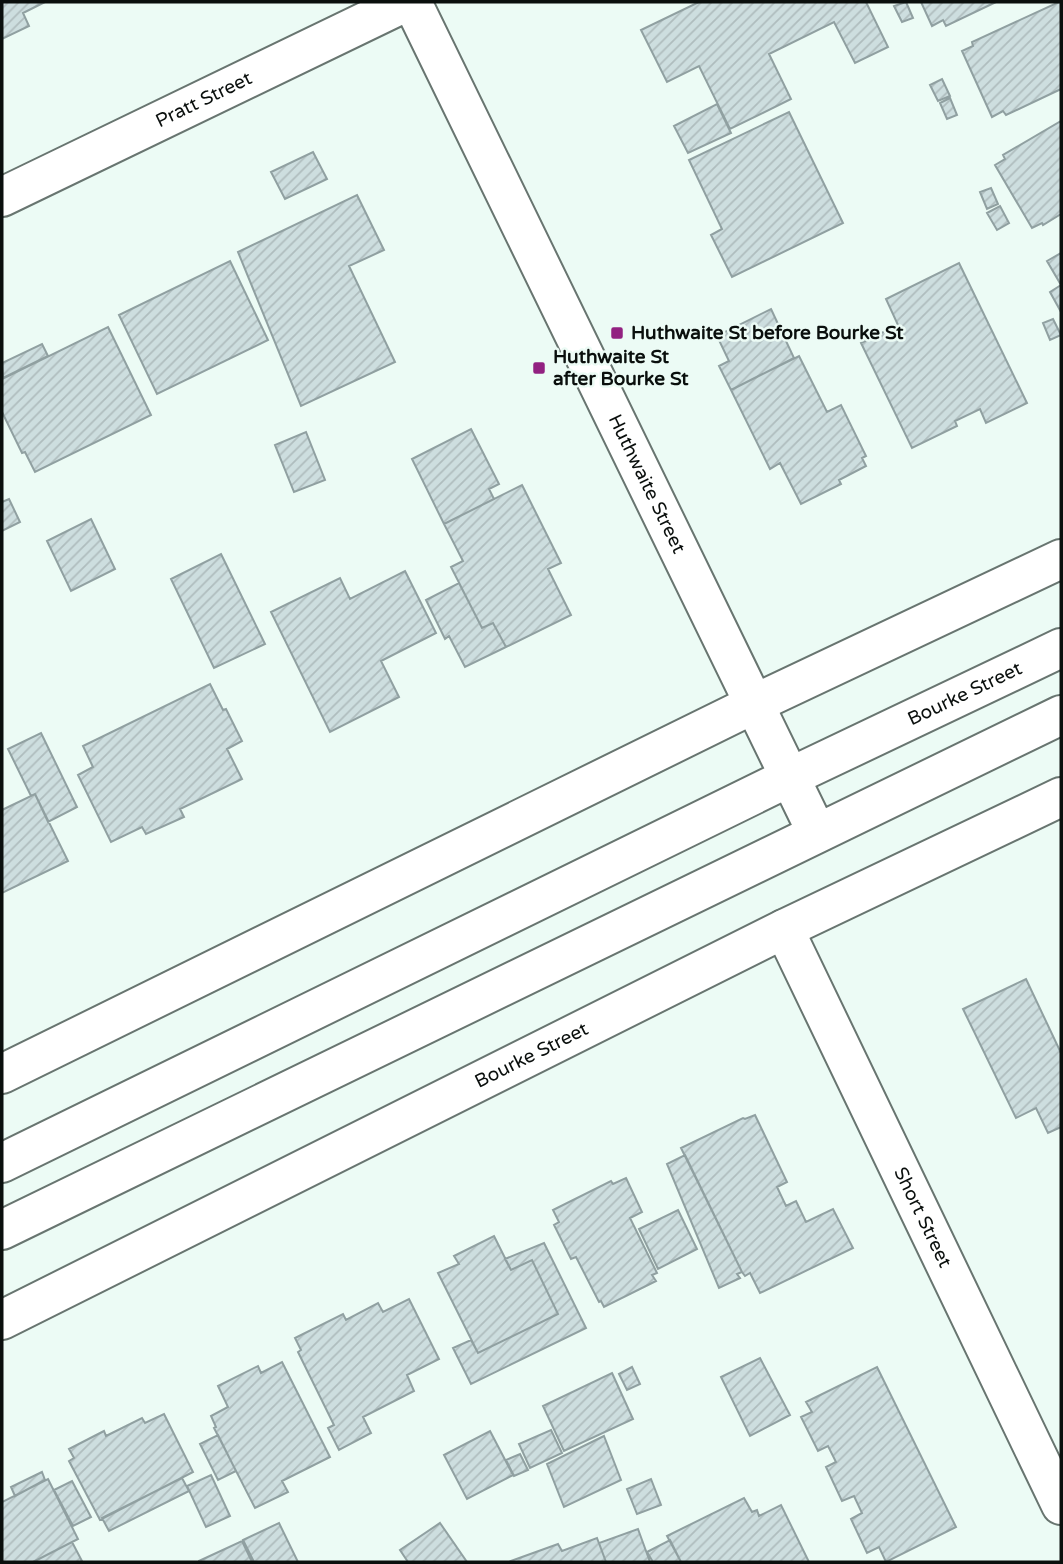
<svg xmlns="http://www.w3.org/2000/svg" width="1063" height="1564" font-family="'Varela Round',sans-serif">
	<defs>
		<pattern id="building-hatch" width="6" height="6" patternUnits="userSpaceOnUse" patternTransform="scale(1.75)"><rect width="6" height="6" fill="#cddedf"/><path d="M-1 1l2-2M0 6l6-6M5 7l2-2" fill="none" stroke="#afbdbe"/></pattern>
	</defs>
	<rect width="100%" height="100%" fill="#ecfbf5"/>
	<!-- building -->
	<path fill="url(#building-hatch)" stroke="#90a0a1" stroke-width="2" d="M2 2H45L23 13 29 26 2 39Z
		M699 2H866L888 47 855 63 834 22 769 54 791 99 730 129 699 66 667 82 641 30Z
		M906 2 913 18 902 22 894 6Z
		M921 2H996L946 26 943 20 932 26Z
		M1059 2H1061V89L1006 115 1003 111 992 117 962 51 973 46 972 42Z
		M942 79 950 96 938 101 930 85Z
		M950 98 957 115 947 119 940 103Z
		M717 104 731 133 688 153 674 126Z
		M789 112 843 223 732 277 711 235 722 229 689 160Z
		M1061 121V214L1043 225 1042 223 1032 228 995 165 1005 159 1003 155Z
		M313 152 327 179 285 199 271 172Z
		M991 188 998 204 987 209 980 192Z
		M357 195 384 250 349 266 395 362 301 406 238 252Z
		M1000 206 1009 223 997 230 987 213Z
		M1061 253V312L1050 292 1061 285 1047 261Z
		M230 261 268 340 157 394 119 315Z
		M959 263 1027 403 986 423 980 409 955 421 957 426 912 448 861 343 898 325 886 299Z
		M771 309 794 358 731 390 719 366 729 361 717 336Z
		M1053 319 1061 335 1050 340 1043 323Z
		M108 327 151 415 35 472 25 452 22 453 2 412V379Z
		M42 344 48 356 3 378 2 363Z
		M799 356 827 412 841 405 866 456 862 458 866 466 839 480 841 484 801 504 780 463 770 469 731 390Z
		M471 429 499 484 489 489 494 499 444 524 412 459Z
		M306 432 325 480 294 492 275 445Z
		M522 485 561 563 548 569 571 615 506 647 493 623 482 628 451 567 463 561 444 524Z
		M9 499 20 522 2 531V502Z
		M91 519 115 569 71 591 47 541Z
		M221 554 265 644 214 668 171 579Z
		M405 571 436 633 381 661 399 697 330 732 271 612 340 578 350 599Z
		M459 583 482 628 493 623 506 647 465 667 449 636 445 639 426 600Z
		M210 684 223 710 226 709 242 741 227 749 242 779 180 809 184 817 146 834 142 827 111 842 78 775 93 767 83 746Z
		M41 733 77 807 48 822 35 794 31 796 8 749Z
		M35 794 68 861 2 893V810Z
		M1026 979 1061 1053V1127L1048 1133 1036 1108 1016 1118 963 1009Z
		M755 1115 787 1182 777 1187 786 1206 796 1201 806 1222 833 1209 853 1248 760 1293 750 1273 745 1276 742 1272 681 1148 743 1118 745 1119Z
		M685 1155 742 1272 737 1274 740 1278 719 1288 667 1164Z
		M626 1178 642 1212 630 1218 657 1273 652 1275 656 1281 604 1307 601 1301 599 1302 576 1257 571 1259 554 1225 559 1222 553 1210 611 1181 613 1184Z
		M678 1210 697 1249 658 1269 639 1229Z
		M494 1236 511 1270 532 1260 558 1314 478 1353 438 1273 459 1264 454 1256Z
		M544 1243 586 1328 471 1384 453 1348 471 1340 478 1353 558 1314 532 1260 511 1270 505 1259Z
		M409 1299 439 1359 407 1375 414 1391 363 1417 371 1433 339 1450 328 1428 334 1425 298 1352 301 1350 295 1338 343 1314 346 1320 378 1303 383 1312Z
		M760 1358 790 1415 750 1436 721 1377Z
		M282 1362 330 1457 282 1481 288 1492 255 1508 214 1428 216 1427 211 1416 228 1407 218 1386 258 1366 261 1373Z
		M632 1367 640 1384 627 1390 619 1374Z
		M877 1367 956 1527 886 1562 879 1547 867 1553 851 1519 862 1513 854 1496 842 1501 826 1467 836 1462 828 1446 818 1451 801 1417 812 1412 806 1402Z
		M612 1373 633 1419 564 1451 543 1406Z
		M164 1414 193 1472 100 1520 69 1461 74 1458 69 1449 104 1431 106 1436 142 1418 145 1423Z
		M551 1430 562 1453 530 1468 519 1444Z
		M490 1431 513 1475 467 1499 444 1455Z
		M218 1435 236 1471 218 1480 200 1444Z
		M604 1436 621 1480 564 1507 547 1464Z
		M520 1454 528 1470 514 1476 506 1460Z
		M42 1472 45 1480 15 1496 11 1487Z
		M211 1475 230 1516 206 1527 187 1486Z
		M182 1478 189 1491 109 1531 102 1518Z
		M48 1479 78 1539 33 1562H2V1502Z
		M651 1479 661 1505 637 1514 627 1489Z
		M72 1481 91 1517 73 1526 54 1490Z
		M744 1498 752 1512 757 1510 759 1516 781 1505 809 1562H681L667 1536Z
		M279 1523 298 1562H254L243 1540Z
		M440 1523 467 1562H408L400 1550Z
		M638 1529 650 1562H606L599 1543Z
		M597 1538 606 1562H512L511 1561 558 1544 562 1551Z
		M670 1540 681 1562H653L647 1552Z
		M242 1541 252 1562H199V1561Z
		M72 1542 82 1561 80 1562H33Z"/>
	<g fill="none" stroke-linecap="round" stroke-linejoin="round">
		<!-- minor casing -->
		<g stroke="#687570" stroke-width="42">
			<g id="minor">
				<path id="s1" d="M2 197 406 2"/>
				<path id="s2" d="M784 929 1061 1505"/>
				<path d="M2 1074 754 704 1061 559"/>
				<path id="s3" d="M2 1320 784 929 1061 797"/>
			</g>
		</g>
		<!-- tertiary casing -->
		<g stroke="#687570" stroke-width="42">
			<g id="tertiary">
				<path id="s4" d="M412 2 817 833"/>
			</g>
		</g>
		<!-- secondary casing -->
		<g stroke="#687570" stroke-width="42">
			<g id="secondary">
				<path id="s5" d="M2 1163 790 777 1061 648"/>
				<path d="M2 1230 1061 715"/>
			</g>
		</g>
		<!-- minor -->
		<use href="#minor" stroke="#fff" stroke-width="38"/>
		<!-- tertiary -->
		<use href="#tertiary" stroke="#fff" stroke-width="38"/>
		<!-- secondary -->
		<use href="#secondary" stroke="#fff" stroke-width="38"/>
	</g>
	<!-- markers -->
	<g fill="#922181" stroke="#ecfbf5" stroke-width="2.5">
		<rect x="610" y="326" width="14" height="14" rx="3.5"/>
		<rect x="532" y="361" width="14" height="14" rx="3.5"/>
	</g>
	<g text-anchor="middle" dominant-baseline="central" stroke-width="5" stroke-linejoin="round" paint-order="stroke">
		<!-- street labels -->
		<g font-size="19" fill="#0a0f0d" stroke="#ecfbf5">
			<text stroke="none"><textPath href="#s1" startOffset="224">Pratt Street</textPath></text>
			<text stroke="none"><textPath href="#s4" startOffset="536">Huthwaite Street</textPath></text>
			<text stroke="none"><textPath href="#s5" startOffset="1071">Bourke Street</textPath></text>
			<text stroke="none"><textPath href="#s3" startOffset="592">Bourke Street</textPath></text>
			<text stroke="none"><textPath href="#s2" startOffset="320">Short Street</textPath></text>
		</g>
		<!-- poi labels -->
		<g font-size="19" font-weight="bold" fill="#0a0f0d" stroke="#ecfbf5" text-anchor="start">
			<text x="631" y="333">Huthwaite St before Bourke St</text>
			<text x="553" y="357">Huthwaite St<tspan x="553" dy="22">after Bourke St</tspan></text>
		</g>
	</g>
	<!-- border -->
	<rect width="1063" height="1564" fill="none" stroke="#0a0f0d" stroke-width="7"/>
</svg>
